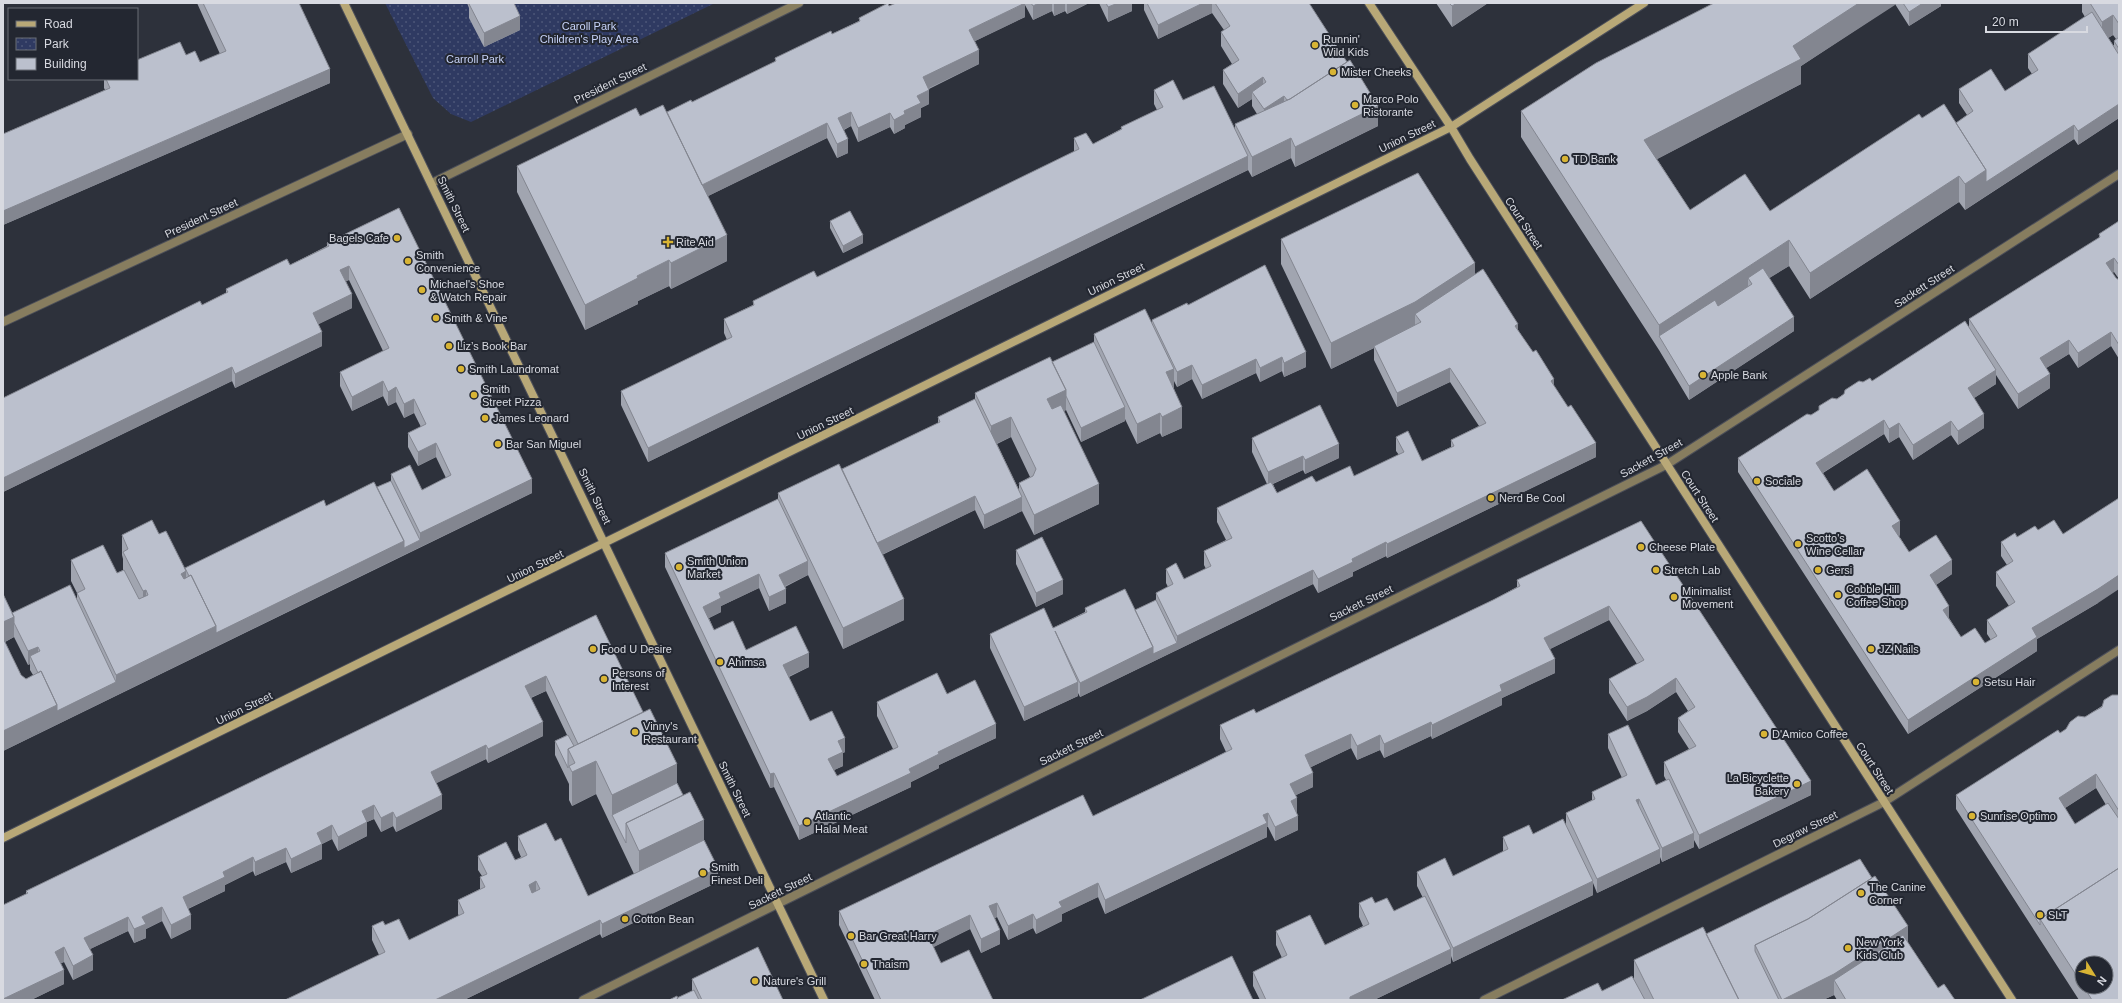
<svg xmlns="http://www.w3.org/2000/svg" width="2122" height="1003" font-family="Helvetica,sans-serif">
	<defs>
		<pattern id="park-dots" width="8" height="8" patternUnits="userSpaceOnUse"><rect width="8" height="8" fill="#2f3a62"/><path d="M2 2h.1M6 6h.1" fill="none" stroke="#4c5678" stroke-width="1.8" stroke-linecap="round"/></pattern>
	</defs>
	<rect width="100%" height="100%" fill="#2d313b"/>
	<!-- park -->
	<path fill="url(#park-dots)" d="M385 3H715L471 122 451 114 433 98Z"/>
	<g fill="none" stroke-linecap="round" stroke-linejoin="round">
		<!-- street casing -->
		<g stroke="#4c4f59" stroke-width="10">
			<path id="street" d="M432 183 799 3
				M3 322 408 134
				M583 1000 1666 465 2119 174
				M1484 1000 1884 802 2119 650"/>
		</g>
		<!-- secondary casing -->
		<g stroke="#4c4f59" stroke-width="10">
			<path id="secondary" d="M344 3 824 1000
				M1369 3 1451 127 1470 159 2012 1000
				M3 838 1451 127 1644 3"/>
		</g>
		<!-- street -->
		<use href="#street" stroke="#877d5f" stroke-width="8"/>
		<!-- secondary -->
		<use href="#secondary" stroke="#b8a877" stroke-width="8"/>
	</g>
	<!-- wall -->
	<path fill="#a1a5b0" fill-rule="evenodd" d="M197 3H299L330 83 3 225V134L105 90 104 88V79H137L186 55 200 62 220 54Z
		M467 3H514L520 30 484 47 469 18V8Z
		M896 3H1089L1067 14 1065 11 1054 16 1052 11 1033 20 1025 5V17L975 41 979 64 929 89V104L921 108V117L905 125V128L894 134 890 127 858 142 851 126 844 130 848 153 837 158 827 138 708 196 727 261 671 289 669 286 638 301V304L585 330 517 192V166L640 116 667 112 692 102 775 62V58L832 34 859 21V18L889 6Z
		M1099 3H1132V11L1108 22Z
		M1144 3H1309L1378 126 1295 167 1291 158 1252 177 1248 170 648 462 621 405V391L727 340 724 333V319L753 305V301L817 277 1074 152V138L1093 144 1121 129V127L1157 110 1154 104V90L1183 100 1235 130V124L1257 114 1252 106V99L1238 108 1223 84V70L1232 64 1221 46V32L1224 30 1212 13 1158 39 1144 10Z
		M1436 3H1488L1452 27Z
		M1714 3H1941V6L1909 26 1895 4 1801 66V84L1657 159 1690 210 1770 211 1922 118 1956 123 1967 115 1959 103V89L2005 91 2032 74 2028 68V54L2085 17 2082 12V3H2119V118L2078 145 2074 139 1965 210 1959 202 1810 299 1789 266 1769 278 1794 331 1689 400 1659 350 1521 137V111ZM2113 35 2116 39 2114 41V46L2108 38Z
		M399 208 532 493 3 751V594L12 613 77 600V593L71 581V560L117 573 123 570V559L122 555V535L159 534 185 570 326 506 377 487 391 481V474L422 490 446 478 436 457 418 466 408 447V433L421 427 414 413 404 418 396 402 388 406 383 396 352 411 340 386V372L383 351 349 280 346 281 352 308 318 324 322 346 235 388 232 381 3 492V398L202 305 226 293V289L290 265 327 246V243ZM14 637 28 665 30 664V670L33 675 26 679 21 675 5 642Z
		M830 221 863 243 843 253 830 228Z
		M2119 221V279L2114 272 2112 273 2116 278 2119 280V359L2111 346 2078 368 2069 354 2046 368 2050 388 2018 409 1996 375V384L1974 398 1984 428 1958 445 1951 435 1913 460 1899 437 1889 443 1884 434 1823 473 1834 491 1900 535 1899 536 1909 552 1952 574 1936 585 1949 618 1961 637 1985 643 1991 640 1987 634V620L2009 606 1996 586V572L2007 565 2001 556V542L2038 530 2098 603 2037 639V651L1908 734 1738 472V458L1811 415 1863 382 1872 381 1969 327V319L2099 238V234Z
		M1281 239 1475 275 1518 330 1554 386 1596 457 1387 558 1386 556 1353 572V576L1318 593 1313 584 1080 697 1078 693V696L1024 721 990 648V634L1053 628 1085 612V608L1135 610 1156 600V593L1168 587 1166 583V569L1184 579 1206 569 1204 565V551L1226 540 1217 522V508L1267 484 1252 452V438L1339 458 1305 474 1303 470 1273 484 1277 493 1316 482 1354 476 1399 455 1396 451V437L1422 461 1451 447V440L1479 426 1450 382 1397 407 1374 360V348L1331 369 1281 264Z
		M1188 305 1306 367 1284 377 1282 371 1260 382 1256 373 1202 399 1192 379 1177 387 1174 381V389L1182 428 1162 437 1160 433 1137 444 1125 419V421L1081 442 1066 410 1064 411 1099 504 1034 535 1022 511 984 529 975 510 882 555 904 620 843 649 808 575 785 587 786 603 769 611 759 588 721 606V612L709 618 714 630 746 650 809 667 789 677 810 721 845 752 843 753V766L834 770 837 776 893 749 877 716V702L947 694 996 738 939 765V768L911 782V787L799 840 774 787 770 788 665 567V553L778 499V493L842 469 938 423V417L975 399V393L1052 362 1094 343V334L1152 322V320ZM1011 437 1030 477 1019 483V490L997 444Z
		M1641 521 1811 795 1699 849 1694 840V847L1662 862 1660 857V863L1597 893 1593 883V895L1453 962 1451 956V963L1374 1000H1260L1253 986V972L1282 958 1276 945V931L1325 945 1363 926 1359 917V903H1375L1394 911 1423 898 1417 886V872L1453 876 1503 852V837L1533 834 1566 826V813L1592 800V792L1622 778 1608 748V734L1656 785 1666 780 1664 776V762L1689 749 1678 732V718L1688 711 1676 692 1647 711 1627 721 1609 693V679L1637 664 1609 620 1550 649 1555 673 1502 698V705L1432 739 1431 736 1384 758 1380 750 1357 760 1351 748 1311 767 1313 787 1296 795 1298 830 1275 841 1268 827H1267V837L1105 914 1098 897 1062 914V921L1036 934 1033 928 1008 940 997 917 995 918 1000 944 981 953 970 929 933 947 941 963 993 1000H875L839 925V911L1093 816 1226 752 1220 739V725L1256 713 1493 600 1517 587V580Z
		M1016 550 1063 594 1036 607 1016 564Z
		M596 615 704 840 718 882 602 938 600 934 464 1000H285L379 955 372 940V926L385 925 409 940 459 916 458 914V900L480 889V877L482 876 478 870V856L515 860 521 857 518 850V836L555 841 588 896 634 874 596 794 572 806 569 800V784L555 755V741L567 735 546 691 531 698 543 736 488 763 486 759 436 783 442 809 396 832 393 826 381 832 374 819 367 822V836L338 851 332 839 322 844V859L291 873 286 862 255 876 253 871 225 885V891L188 909 191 929 171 939 162 921 146 929V938L134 943 128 931 90 949 93 970 73 980 64 962 61 963 64 984 31 1000H3L26 894V891Z
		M2119 695V1000H2079L1956 809V795L2060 733ZM2096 788 2106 805 2075 824 2065 808ZM2082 963 2106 987H2082Z
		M1706 934 1908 943 1938 988 1955 1000H1837L1834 995 1823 1000H1562L1602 991 1634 980V960Z
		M692 979 783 1000H669L677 998 692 991Z"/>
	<!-- shaded-wall -->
	<path fill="#838690" d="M1025 3V17L969 44V30Z
		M1039 3H1052V11L1033 20V6Z
		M1054 3H1065V11L1054 16Z
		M1067 3H1089L1067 14Z
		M1118 3H1132V11L1108 22V7Z
		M1203 3H1212V13L1158 39V25Z
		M1457 3H1488L1452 27V6Z
		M1859 3H1895V5L1801 66V84L1644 166V140Z
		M1923 3H1941V6L1909 26V12Z
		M2113 15V35L2102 42V22Z
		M520 16V30L484 47V33Z
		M979 50V64L923 91V77Z
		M330 69V83L3 225V211Z
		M1263 77V91L1252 92V99L1238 108V94Z
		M929 90V104L921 108V117L905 125V128L894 134V120L904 111 917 96Z
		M1284 96V110L1264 124V109Z
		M2119 104V118L2078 145V131Z
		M1378 106V126L1295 167V147Z
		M851 112V126L838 132V118Z
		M890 113V127L858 142V128Z
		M827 123V138L698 201V187Z
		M2074 125V139L1986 196V182Z
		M1291 138V158L1252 177V157Z
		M848 139V153L837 158V144Z
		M1248 156V170L648 462V448Z
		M1986 170V196L1965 210V184Z
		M1959 176V202L1810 299V273Z
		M727 235V261L671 289V263Z
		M863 235V243L843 253V246Z
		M1789 240V266L1752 289V284L1748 278V292L1659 336V325Z
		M2114 258V272L2106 277V263Z
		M669 260V286L638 301V304L585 330V305L637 276Z
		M1475 263V289L1421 322 1415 314V328L1374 346V348L1331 369V343Z
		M349 266V280L340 284V270Z
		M352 294V308L313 327V313Z
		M1794 317V331L1689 400V386Z
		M1518 324V338L1515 326Z
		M322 332V346L235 388V374Z
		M2111 332V346L2078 368V353Z
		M2069 340V354L2040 372V358Z
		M1306 352V367L1284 377V363Z
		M1282 357V371L1260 382V368Z
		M1256 359V373L1202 399V385Z
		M1192 365V379L1177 387V372Z
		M232 367V381L3 492V478Z
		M1450 368V382L1397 407V393Z
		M1174 369V389L1166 372Z
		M1996 370V384L1968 402V388Z
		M2050 374V388L2018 409V394Z
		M1554 379V393L1551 381Z
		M383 381V396L352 411V397Z
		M396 387V402L388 406V392Z
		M1066 390V410L1047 419V399Z
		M414 399V413L404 418V404Z
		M1125 407V421L1081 442V428Z
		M1182 407V428L1162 437V417Z
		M1160 413V433L1137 444V424Z
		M1984 414V428L1958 445V431Z
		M1011 417V437L991 446V426Z
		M1884 420V434L1816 477V463Z
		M1951 421V435L1913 460V445Z
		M1899 423V437L1889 443V429Z
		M436 443V457L418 466V452Z
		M1596 443V457L1387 558V544Z
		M1339 444V458L1305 474V460Z
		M1303 456V470L1268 486V472Z
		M532 479V493L404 555V548L420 540V533Z
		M1099 484V504L1034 535V515Z
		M975 496V510L875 558V544Z
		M1022 497V511L984 529V515Z
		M1900 521V535L1892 540V526Z
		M404 541V555L3 751V731L57 705 116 682V675L216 626Z
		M1386 542V556L1353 572V576L1318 593V579L1352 559Z
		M1952 560V574L1930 589V575Z
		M808 561V575L779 589V575Z
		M1313 570V584L1080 697V683L1153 647 1177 643V636Z
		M186 571V592L181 574Z
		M759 574V588L721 606V612L703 621V607L719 593Z
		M2119 575V589L2098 603 2037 639V651L1908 734V720L2032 628Z
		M1063 580V594L1036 607V593Z
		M786 589V603L769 611V597Z
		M146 590V610L143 612V591Z
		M904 599V620L843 649V628Z
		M1609 606V620L1544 652V638Z
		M1949 606V620L1943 610Z
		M14 617V637L3 643V622Z
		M38 647V661L30 656V664L28 665V651Z
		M809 653V667L783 679V665Z
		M1555 659V673L1502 698V705L1432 739V725L1500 685Z
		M546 676V691L525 700V686Z
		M1676 678V692L1647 711 1627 721V707Z
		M1078 682V696L1024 721V707Z
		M543 722V736L488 763V749Z
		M1431 722V736L1384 758V744Z
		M996 724V738L939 765V768L911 782V787L799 840V826L909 769 938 752Z
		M1351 734V748L1305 770V755Z
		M1380 735V750L1357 760V746Z
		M845 738V752L843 753V766L828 773V759L838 741Z
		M486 745V759L431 786V772Z
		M596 761V794L572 806V772Z
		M677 764V797L612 815V795Z
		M774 773V787L770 788V774Z
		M1313 773V787L1290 798V784Z
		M2096 774V788L2059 812V798Z
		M1811 781V795L1699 849V835Z
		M442 795V809L396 832V818Z
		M1297 798V812L1291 815V801Z
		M1639 799V813L1636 800Z
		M374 805V819L367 822V836L338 851V837L362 811Z
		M393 812V826L381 832V818Z
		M1268 813V827H1267V837L1105 914V900L1263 815Z
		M1298 816V830L1275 841V827Z
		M704 820V854L639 885V851Z
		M332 825V839L318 846 322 844V859L291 873V859L317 833Z
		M1694 833V847L1662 862V848Z
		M286 848V862L255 876V862Z
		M1660 849V863L1597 893V879Z
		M253 857V871L225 885V891L183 911V897L223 872Z
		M718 868V882L602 938V924Z
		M536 881V895L529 899V885Z
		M1593 881V895L1453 962V948Z
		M1098 883V897L1062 914V921L1036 934V920L1059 902Z
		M997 903V917L989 920V906Z
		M162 907V921L146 929V938L134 943V929L142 917Z
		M1033 914V928L1008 940V926Z
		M191 915V929L171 939V925Z
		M970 915V929L928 950V935Z
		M128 917V931L84 952V938Z
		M600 920V934L464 1000H435Z
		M1908 926V947L1834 980V995L1823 1000H1782Z
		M1000 930V944L981 953V939Z
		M64 947V962L55 966V952Z
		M1451 949V963L1374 1000H1349L1350 997Z
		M93 955V970L73 980V966Z
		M64 970V984L31 1000H3V999Z"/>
	<!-- building -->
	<path fill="#bbc0cd" stroke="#838690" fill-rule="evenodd" d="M203 3H299L330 69 3 211V134L110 88 106 79H137V60L180 42 186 55 195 51 200 62 226 51Z
		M471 3H514L520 16 484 33 469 4Z
		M888 3 889 6 896 3H1025L969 30 979 50 923 77 929 90 917 96 921 103 904 111 905 114 894 120 890 113 858 128 851 112 838 118 848 139 837 144 827 123 702 185 667 112 691 100 692 102 776 61 775 58 831 31 832 34 860 21 859 18Z
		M1031 3H1039L1033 6Z
		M1106 3H1118L1108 7Z
		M1147 3H1203L1158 25Z
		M1215 3H1309L1347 62 1290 99 1287 100 1284 96 1264 109 1252 92 1266 82 1263 77 1238 94 1223 70 1239 60 1221 32 1230 26Z
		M1449 3H1457L1452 6Z
		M1714 3H1859L1793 46 1801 59 1644 140 1690 210 1745 174 1770 211 1919 114 1922 118 1944 104 1986 170 1965 184 1959 176 1810 273 1789 240 1659 325 1521 111 1596 63Z
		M1903 3H1923L1909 12Z
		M2090 3H2119V24L2113 15 2102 22Z
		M2092 12 2119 55V104L2078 131 2074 125 1986 182V170L1956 123 1973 111 1959 89 1991 69 2005 91 2038 70 2028 54Z
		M2119 37V49L2114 41Z
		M1350 60 1378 106 1295 147 1291 138 1252 157 1235 124 1290 99Z
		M1173 80 1183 100 1214 86 1248 156 648 448 621 391 732 337 724 319 754 305 753 301 814 271 817 277 1079 149 1074 138 1086 133 1093 144 1122 129 1121 127 1163 107 1154 90Z
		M663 105 727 235 671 263 669 260 637 276 638 278 585 305 517 166 636 108 640 116Z
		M1418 173 1475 263 1415 302 1331 343 1281 239Z
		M399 208 532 479 420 533 391 474 410 465 422 490 451 475 436 443 418 452 408 433 426 424 414 399 404 404 396 387 388 392 383 381 352 397 340 372 389 348 349 266 340 270 352 294 313 313 322 332 235 374 232 367 3 478V398L200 301 202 305 228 292 226 289 287 259 290 265 329 246 327 243Z
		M850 211 863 235 843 246 830 221Z
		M2119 221V265L2114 258 2106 263 2116 278 2119 280V345L2111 332 2078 353 2069 340 2040 358 2050 374 2018 394 1969 319 2100 237 2099 234Z
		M1265 265 1306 352 1284 363 1282 357 1260 368 1256 359 1202 385 1192 365 1177 372 1152 320 1187 303 1188 305Z
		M1763 268 1794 317 1689 386 1659 336 1715 300 1718 306 1752 284 1748 278Z
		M1483 269 1518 324 1515 326 1533 352 1536 350 1554 379 1551 381 1568 407 1571 405 1596 443 1387 544 1386 542 1352 559 1353 562 1318 579 1313 570 1177 636 1156 593 1173 584 1166 569 1176 563 1184 579 1211 566 1204 551 1232 538 1217 508 1271 482 1277 493 1312 476 1316 482 1350 466 1354 476 1404 452 1396 437 1408 431 1422 461 1454 446 1451 440 1486 423 1450 368 1397 393 1374 346 1421 322 1415 314Z
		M1145 309 1174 369 1166 372 1182 407 1162 417 1160 413 1137 424 1094 334Z
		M1965 321 1996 370 1968 388 1984 414 1958 431 1951 421 1913 445 1899 423 1889 429 1884 420 1816 463 1834 491 1867 469 1900 521 1892 526 1909 552 1936 535 1952 560 1930 575 1949 606 1943 610 1961 637 1975 628 1985 643 1997 636 1987 620 2015 602 1996 572 2013 561 2001 542 2015 533 2017 537 2035 526 2038 530 2054 520 2063 534 2119 498V575L2098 589 2032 628 2037 637 1908 720 1738 458 1807 414 1811 415 1819 410V406L1832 398 1837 399 1844 394 1845 390 1859 381 1863 382 1870 378 1872 381Z
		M1094 342 1125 407 1081 428 1066 396V390L1052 362Z
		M1050 357 1066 390 1047 399 1052 409 1061 405 1099 484 1034 515 1019 483 1033 476 1036 469 1011 417 991 426 975 393Z
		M975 399 1022 497 984 515 975 496 877 543 842 469 940 422 938 417Z
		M1320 405 1339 444 1305 460 1303 456 1268 472 1252 438Z
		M839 464 904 599 843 628 778 493Z
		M391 481 420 540 404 548V541L377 487Z
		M374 482 404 541 216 633V626L191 575 189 576 185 568 324 500 326 506Z
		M778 499 808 561 779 575 786 589 769 597 759 574 719 593 721 598 703 607 714 630 733 621 746 650 796 626 809 653 783 665 810 721 832 711 845 738 838 741 843 752 828 759 837 776 898 747 877 702 937 673 947 694 975 680 996 724 938 752 939 754 909 769 911 773 799 826 774 773 770 774 665 553Z
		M152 520 159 534 166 531 186 571 181 574 184 579 191 575 216 626 116 675 77 593 85 589 71 560 103 545 117 573 124 570 139 599 148 595 146 590 143 591 123 552 128 549 122 535Z
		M1641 521 1811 781 1699 835 1664 762 1696 746 1678 718 1695 707 1676 678 1647 697 1627 707 1609 679 1644 660 1609 606 1544 638 1555 659 1500 685 1502 691 1432 725 1431 722 1384 744 1380 735 1357 746 1351 734 1305 755 1313 773 1290 784 1297 798 1291 801 1298 816 1275 827 1268 813 1263 815 1267 823 1105 900 1098 883 1059 902 1062 907 1036 920 1033 914 1008 926 997 903 989 906 1000 930 981 939 970 915 928 935 941 963 969 950 993 1000H881L839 911 1083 795 1093 816 1198 766 1232 749 1220 725 1254 709 1256 713 1493 600 1520 586 1517 580Z
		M1042 537 1063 580 1036 593 1016 550Z
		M70 585 116 682 57 711V705L41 671 38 673 30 656 40 651 38 647 28 651 14 623V617L12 613Z
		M1125 589 1153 647 1080 683 1055 631 1078 682 1024 707 990 634 1044 608 1053 628 1087 612 1085 608Z
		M3 594 14 617 3 622Z
		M1156 600 1177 643 1153 654V647L1135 610Z
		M596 615 643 712 578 744 546 676 525 686 543 722 488 749 486 745 431 772 442 795 396 818 393 812 381 818 374 805 362 811 367 822 338 837 332 825 317 833 322 844 291 859 286 848 255 862 253 857 223 872 225 877 183 897 191 915 171 925 162 907 142 917 146 924 134 929 128 917 84 938 93 955 73 966 64 947 55 952 64 970 3 999V905L28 893 26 891Z
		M3 638 21 675 26 679 41 671 57 705 3 731Z
		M2112 695H2119V811L2096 774 2059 798 2075 824 2108 803 2119 819V868L2040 919V925L1956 795 2058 730 2060 733 2066 729 2070 722 2078 716 2085 717 2093 712 2102 707 2104 700Z
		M650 709 677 764 612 795 596 761 572 772 569 766 575 763 568 749Z
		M1628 725 1656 785 1669 779 1694 833 1662 848 1639 799 1636 800 1660 849 1597 879 1566 813 1595 799 1592 792 1627 775 1608 734Z
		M568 735 574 746 568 749V768L555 741Z
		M677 783 683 795 626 823V843L612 815Z
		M690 792 704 820 639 851 626 823Z
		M1563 819 1593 881 1453 948 1417 872 1445 858 1453 876 1508 849 1503 837 1529 825 1533 834Z
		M546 823 555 841 561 838 588 896 704 840 718 868 602 924 600 920 435 1000H285L385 952 372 926 383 921 385 925 399 919 409 940 464 913 458 900 485 887 480 877 487 874 478 856 506 842 515 860 521 858 527 855 518 836ZM536 881 540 889 532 893 529 885Z
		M1860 859 1872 878 1808 919 1755 945V951L1779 1000H1739L1706 934Z
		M2119 868V1000H2092L2084 987H2106V963H2082V984L2040 919Z
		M1875 876 1908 926 1834 974 1782 1000 1755 945 1808 919Z
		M1425 896 1451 949 1350 997V999L1349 1000H1266L1253 972 1287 955 1276 931 1310 915 1325 945 1369 924 1359 903 1372 897 1375 903 1387 898 1394 911Z
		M1703 927 1739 1000H1654L1634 960Z
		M1903 935 1938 988 1944 984 1955 1000H1846L1834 980Z
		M758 947 783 1000H702L692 979Z
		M1232 956 1253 1000H1140Z
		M1632 976 1645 1000H1562L1598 983 1602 991Z
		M694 990 699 1000H678L677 998Z
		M677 996 678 1000H669Z"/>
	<!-- markers -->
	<g fill="#d8b434" stroke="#232731" stroke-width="1.5">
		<circle cx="1315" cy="45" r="4"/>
		<circle cx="1333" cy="72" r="4"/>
		<circle cx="1355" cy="105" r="4"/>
		<circle cx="1565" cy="159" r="4"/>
		<circle cx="397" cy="238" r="4"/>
		<path d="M666 236h4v4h4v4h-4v4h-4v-4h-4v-4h4z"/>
		<circle cx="408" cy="261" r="4"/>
		<circle cx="422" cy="290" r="4"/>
		<circle cx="436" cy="318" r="4"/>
		<circle cx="449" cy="346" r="4"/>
		<circle cx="461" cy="369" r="4"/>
		<circle cx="1703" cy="375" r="4"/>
		<circle cx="474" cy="395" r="4"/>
		<circle cx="485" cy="418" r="4"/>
		<circle cx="498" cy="444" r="4"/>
		<circle cx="1757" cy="481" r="4"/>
		<circle cx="1491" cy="498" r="4"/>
		<circle cx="1798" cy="544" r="4"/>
		<circle cx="1641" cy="547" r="4"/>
		<circle cx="679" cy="567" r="4"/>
		<circle cx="1656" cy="570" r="4"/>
		<circle cx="1818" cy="570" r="4"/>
		<circle cx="1838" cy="595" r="4"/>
		<circle cx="1674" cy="597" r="4"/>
		<circle cx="593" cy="649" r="4"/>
		<circle cx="1871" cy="649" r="4"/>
		<circle cx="720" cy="662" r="4"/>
		<circle cx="604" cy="679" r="4"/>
		<circle cx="1976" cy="682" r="4"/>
		<circle cx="635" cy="732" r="4"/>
		<circle cx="1764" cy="734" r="4"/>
		<circle cx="1797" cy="784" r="4"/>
		<circle cx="1972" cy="816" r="4"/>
		<circle cx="807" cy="822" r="4"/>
		<circle cx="703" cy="873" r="4"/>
		<circle cx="1861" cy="893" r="4"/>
		<circle cx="2040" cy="915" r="4"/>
		<circle cx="625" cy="919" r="4"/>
		<circle cx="851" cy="936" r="4"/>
		<circle cx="1848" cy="948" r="4"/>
		<circle cx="864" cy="964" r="4"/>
		<circle cx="755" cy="981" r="4"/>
	</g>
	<g text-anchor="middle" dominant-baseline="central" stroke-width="4" stroke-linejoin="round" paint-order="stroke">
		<!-- park labels -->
		<g font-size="11" fill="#c6d2f7" stroke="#232731">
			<text x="589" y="26">Caroll Park<tspan x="589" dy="13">Children's Play Area</tspan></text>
			<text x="475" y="59">Carroll Park</text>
		</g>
		<!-- poi labels -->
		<g font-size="11" fill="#d8dae1" stroke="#232731" text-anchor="start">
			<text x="1323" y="39">Runnin'<tspan x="1323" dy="13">Wild Kids</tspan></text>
			<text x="1341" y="72">Mister Cheeks</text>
			<text x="1363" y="99">Marco Polo<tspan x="1363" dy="13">Ristorante</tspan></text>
			<text x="1573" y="159">TD Bank</text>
			<text x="389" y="238" text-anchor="end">Bagels Cafe</text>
			<text x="676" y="242">Rite Aid</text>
			<text x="416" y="255">Smith<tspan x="416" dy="13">Convenience</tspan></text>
			<text x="430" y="284">Michael's Shoe<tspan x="430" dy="13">&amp; Watch Repair</tspan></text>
			<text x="444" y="318">Smith &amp; Vine</text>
			<text x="457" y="346">Liz’s Book Bar</text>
			<text x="469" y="369">Smith Laundromat</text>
			<text x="1711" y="375">Apple Bank</text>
			<text x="482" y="389">Smith<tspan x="482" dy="13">Street Pizza</tspan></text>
			<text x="493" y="418">James Leonard</text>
			<text x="506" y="444">Bar San Miguel</text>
			<text x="1765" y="481">Sociale</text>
			<text x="1499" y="498">Nerd Be Cool</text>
			<text x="1806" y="538">Scotto's<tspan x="1806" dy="13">Wine Cellar</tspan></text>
			<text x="1649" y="547">Cheese Plate</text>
			<text x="687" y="561">Smith Union<tspan x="687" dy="13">Market</tspan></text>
			<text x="1664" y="570">Stretch Lab</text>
			<text x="1826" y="570">Gersi</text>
			<text x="1846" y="589">Cobble Hill<tspan x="1846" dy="13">Coffee Shop</tspan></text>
			<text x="1682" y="591">Minimalist<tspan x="1682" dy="13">Movement</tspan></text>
			<text x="601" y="649">Food U Desire</text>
			<text x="1879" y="649">JZ Nails</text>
			<text x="728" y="662">Ahimsa</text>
			<text x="612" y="673">Persons of<tspan x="612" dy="13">Interest</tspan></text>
			<text x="1984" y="682">Setsu Hair</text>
			<text x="643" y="726">Vinny's<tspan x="643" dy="13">Restaurant</tspan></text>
			<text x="1772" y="734">D'Amico Coffee</text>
			<text x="1789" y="778" text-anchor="end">La Bicyclette<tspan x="1789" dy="13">Bakery</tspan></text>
			<text x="815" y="816">Atlantic<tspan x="815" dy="13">Halal Meat</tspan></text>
			<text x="1980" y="816">Sunrise Optimo</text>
			<text x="711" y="867">Smith<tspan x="711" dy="13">Finest Deli</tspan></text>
			<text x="1869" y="887">The Canine<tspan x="1869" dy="13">Corner</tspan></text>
			<text x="2048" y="915">SLT</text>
			<text x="633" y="919">Cotton Bean</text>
			<text x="859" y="936">Bar Great Harry</text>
			<text x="1856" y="942">New York<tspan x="1856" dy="13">Kids Club</tspan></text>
			<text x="872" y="964">Thaism</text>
			<text x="763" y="981">Nature's Grill</text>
		</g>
		<!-- street labels -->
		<g font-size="11" fill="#d8dae1" stroke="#232731">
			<text transform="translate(610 83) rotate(-26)">President Street</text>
			<text transform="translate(1407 136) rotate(-26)">Union Street</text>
			<text transform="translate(454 204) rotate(64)">Smith Street</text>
			<text transform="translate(201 218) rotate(-25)">President Street</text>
			<text transform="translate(1524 223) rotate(57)">Court Street</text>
			<text transform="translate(1116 279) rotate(-26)">Union Street</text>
			<text transform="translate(1924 286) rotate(-33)">Sackett Street</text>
			<text transform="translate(825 423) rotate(-26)">Union Street</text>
			<text transform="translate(1651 458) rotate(-29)">Sackett Street</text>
			<text transform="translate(595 496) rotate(64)">Smith Street</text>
			<text transform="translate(1700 496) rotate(57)">Court Street</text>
			<text transform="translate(535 566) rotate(-26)">Union Street</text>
			<text transform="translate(1361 603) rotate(-26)">Sackett Street</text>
			<text transform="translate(244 708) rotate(-26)">Union Street</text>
			<text transform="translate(1071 747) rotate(-26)">Sackett Street</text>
			<text transform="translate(1875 768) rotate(57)">Court Street</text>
			<text transform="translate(735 789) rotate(64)">Smith Street</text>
			<text transform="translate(1805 829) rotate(-26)">Degraw Street</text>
			<text transform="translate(780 891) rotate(-26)">Sackett Street</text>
		</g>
	</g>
	<!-- border -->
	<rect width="2122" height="1003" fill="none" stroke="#d8dae1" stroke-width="8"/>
	<!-- legend -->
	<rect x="8" y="8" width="130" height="72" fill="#232731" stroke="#6b6f77"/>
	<rect x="16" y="21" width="20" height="6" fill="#b8a877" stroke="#6b6f77"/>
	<text x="44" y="28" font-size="12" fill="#d8dae1">Road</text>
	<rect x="16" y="38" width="20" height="12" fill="url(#park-dots)" stroke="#6b6f77"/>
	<text x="44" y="48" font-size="12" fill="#d8dae1">Park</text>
	<rect x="16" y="58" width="20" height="12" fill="#bbc0cd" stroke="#6b6f77"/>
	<text x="44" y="68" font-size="12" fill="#d8dae1">Building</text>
	<!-- north arrow -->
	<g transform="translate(2094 975) rotate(127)"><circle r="19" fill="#232731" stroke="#6b6f77"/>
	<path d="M0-3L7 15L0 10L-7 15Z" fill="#d8b434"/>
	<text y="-6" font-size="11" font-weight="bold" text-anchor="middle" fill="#d8dae1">N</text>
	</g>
	<!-- scale -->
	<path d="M1986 26v6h101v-6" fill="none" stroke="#d8dae1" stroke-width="2"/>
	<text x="1992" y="26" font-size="12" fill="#d8dae1" stroke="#232731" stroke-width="3" paint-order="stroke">20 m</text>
</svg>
